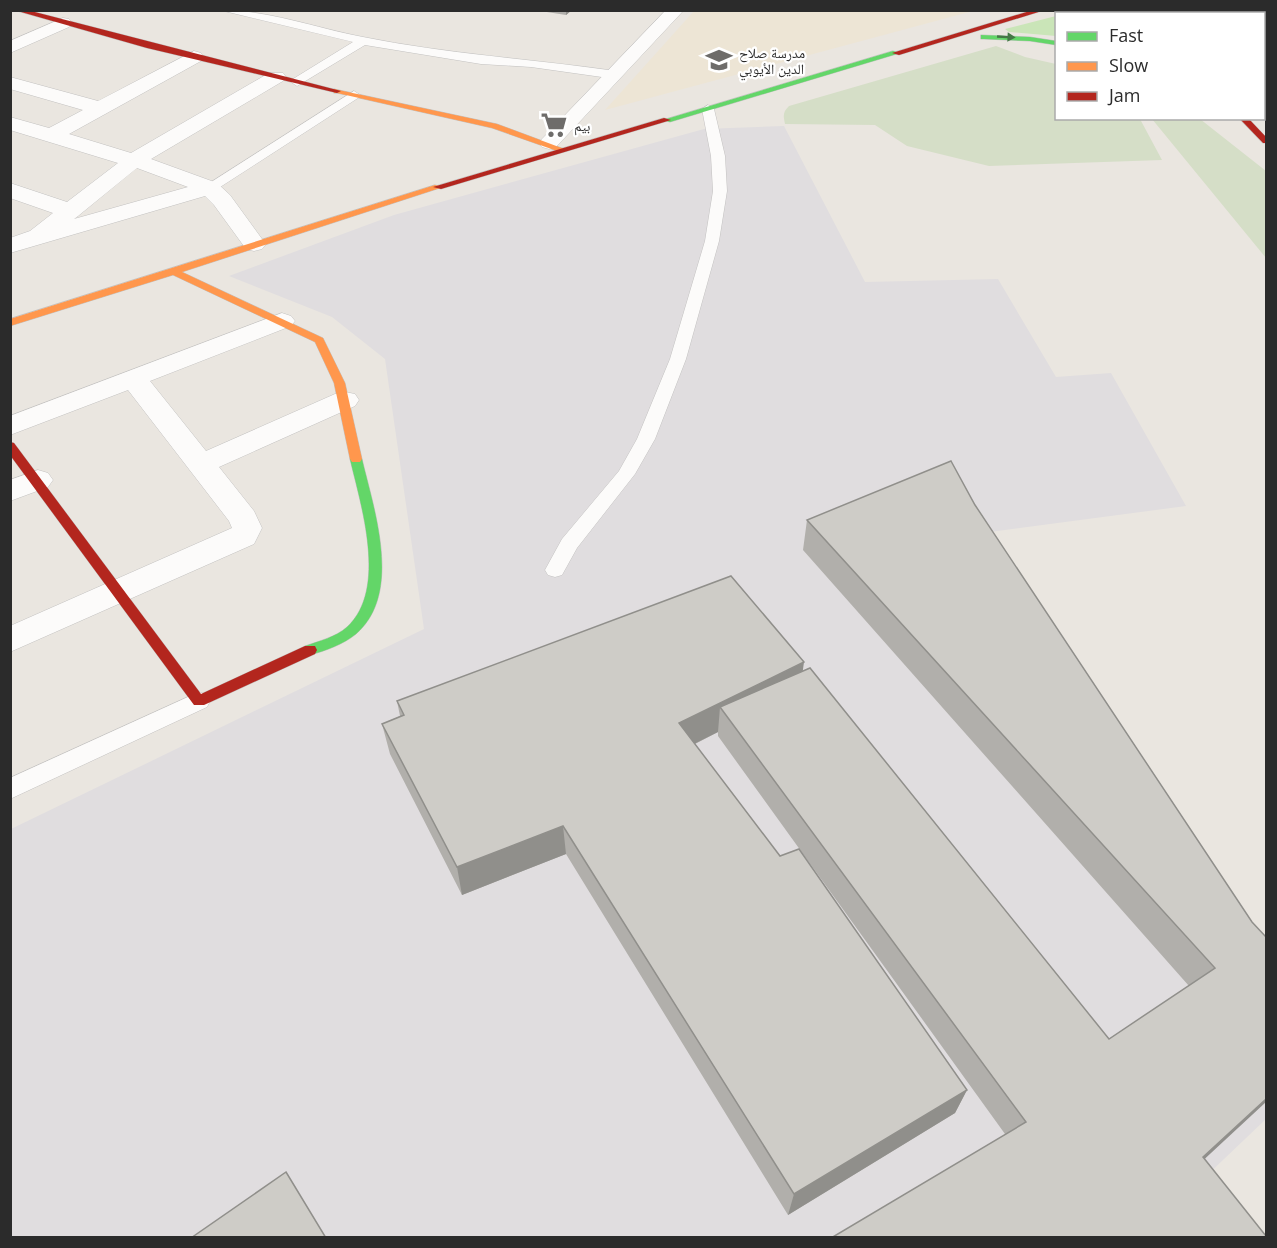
<svg xmlns="http://www.w3.org/2000/svg" width="1277" height="1248" font-family="'Open Sans','Noto Naskh Arabic',sans-serif">
	<rect width="100%" height="100%" fill="#eae6e0"/>
	<!-- industrial -->
	<path fill="#e0dddf" d="M784 126 865 282 998 279 1056 377 1111 373 1186 506 967 535 1266 982V1119L1202 1180 1248 1237 11 1238V829L424 629 385 359 332 317 229 276 394 215 704 129Z"/>
	<!-- education -->
	<path fill="#ede5d5" d="M694 11V10L973 11 605 110Z"/>
	<!-- green -->
	<path fill="#cae5b8" d="M1056 16V36L1009 32 1005 29Z"/>
	<!-- cemetery -->
	<path fill="#d5dec7" d="M996 46 1025 57 1056 64V118L1140 119 1162 160 989 166 907 146 875 125 785 124C783 115 783 112 789 106Z
		M1152 119H1200L1266 171V258Z"/>
	<g fill="none" stroke-linecap="round" stroke-linejoin="round">
		<!-- lane casing -->
		<g stroke="#c3c2c1" stroke-width="1">
			<path id="lane" d="M220 10C268 10 316 28 363 37 447 54 532 59 616 71L622 75 616 79 531 67 481 64 365 45 297 86 291 82 293 79 353 42Z
				M354 91 360 95 358 98 214 191 209 192 202 188Z
				M708 105 714 109 725 156 727 191 719 241 686 359 655 439 635 474 577 548 562 575 555 577 548 575 545 570 562 539 619 471 637 439 670 359 705 241 713 191 711 156 702 109Z
				M199 692 207 695 210 701 207 707 10 799V778Z"/>
		</g>
		<!-- street casing -->
		<g stroke="#c3c2c1" stroke-width="1">
			<path id="street" d="M666 10H684L556 147 549 149 542 147 539 143 542 139Z
				M63 18 69 19 72 23 69 27 10 53V41Z
				M194 51 201 53 203 57 201 61 69 134 131 153 269 73H283L286 77 283 81 151 159 217 183 230 195 262 239 266 244 262 249 254 251 246 249 214 205 205 196 10 253V238L30 231 53 213 10 198V183L67 202 118 163 10 130V117L49 128 83 110 10 89V77L98 101ZM137 168 188 187 74 219 78 216Z
				M282 313 291 316 295 321 291 326 150 381 206 451 335 394 345 392 355 394 359 400 355 406 219 467 254 511 262 528 254 544 10 652V626L232 528 229 521 128 390 10 435V416Z
				M38 470 48 473 53 480 48 487 10 501V480Z"/>
		</g>
		<!-- fast casing -->
		<g stroke="#c3c2c1" stroke-width="1">
			<path id="fast" d="M981 35 1030 37 1056 41V45L1030 41 984 39H981Z
				M893 51 900 53 670 122 663 120Z
				M356 455 362 459C374 510 403 593 356 634 344 644 325 651 310 655L305 654 303 650 305 646C319 641 336 637 347 627 388 589 361 506 350 459Z"/>
		</g>
		<!-- slow casing -->
		<g stroke="#c3c2c1" stroke-width="1">
			<path id="slow" d="M1099 10H1107L1109 14H1101Z
				M1131 10H1139L1141 14H1133Z
				M334 89 497 124 567 150 560 152 492 128 337 93H334Z
				M1264 96H1266V101H1264Z
				M435 185 443 187 182 272 323 338 345 383 362 459 360 462H352L350 459 334 383 315 342 173 275 10 326V319Z"/>
		</g>
		<!-- jam casing -->
		<g stroke="#c3c2c1" stroke-width="1">
			<path id="jam" d="M14 10H27L341 91 337 93 147 48Z
				M1033 10H1045L899 55 892 53Z
				M664 118 671 120 441 189 433 187Z
				M1239 118H1248L1266 137V143H1263Z
				M10 442 14 443 201 694 305 646H315L317 650 315 654 204 705H194L10 455Z"/>
		</g>
		<!-- path -->
		<path stroke="#c8c8c7" stroke-width="2" stroke-dasharray="3 1.5" stroke-linecap="butt" d="M1264 33 1266 35"/>
		<!-- lane -->
		<use href="#lane" fill="#fcfbfa" fill-rule="evenodd"/>
		<!-- street -->
		<use href="#street" fill="#fcfbfa" fill-rule="evenodd"/>
		<!-- fast -->
		<use href="#fast" fill="#63d668" fill-rule="evenodd"/>
		<!-- slow -->
		<use href="#slow" fill="#ff974d" fill-rule="evenodd"/>
		<!-- jam -->
		<use href="#jam" fill="#b3261e" fill-rule="evenodd"/>
	</g>
	<!-- wall -->
	<path fill="#b1afab" d="M534 10H572L566 15Z
		M1266 68V78L1263 76Z
		M975 505 1252 922 1205 1159 1005 1134 718 736V732L695 744 780 856 967 1090 955 1113 788 1215 566 854 462 895 390 754 382 724 400 716 397 701 803 671 1109 1039 1189 986 803 550 807 520Z"/>
	<!-- shaded-wall -->
	<path fill="#908f8b" d="M566 10H572L566 15Z
		M804 662 800 691 720 707 718 732 678 752 679 723Z
		M563 826 566 854 462 895 457 867Z
		M967 1090 955 1113 788 1215 794 1194Z
		M1266 1099V1102L1183 1179 1203 1157Z"/>
	<!-- building -->
	<path fill="#ceccc7" stroke="#908f8b" stroke-width="1.5" d="M951 461 975 505 1252 922 1266 937V1099L1203 1157 1266 1236V1238H831L1026 1122 720 707 810 668 1109 1039 1215 968 807 520Z
		M731 576 804 662 679 723 780 856 799 849 967 1090 794 1194 563 826 457 867 382 724 404 715 397 701Z
		M286 1172 326 1238H191Z"/>
	<!-- one-way arrows -->
	<defs><path id="oneway-solid" d="M-6-.8H1V-3.2L6.5 0L1 3.2V.8H-6Z" transform="scale(1.5)"/></defs>
	<use fill="#447846" href="#oneway-solid" transform="translate(1006 37) rotate(3)"/>
	<!-- icons -->
	<defs>
		<g id="school-bare" transform="scale(2.07)"><path d="M0-5L7-2L0 1L-7-2ZM-4 1L0 2.5L4 1V4Q0 6-4 4Z" fill="#6e6c6a" stroke="#fff" stroke-width="2.5" paint-order="stroke"/></g>
		<g id="supermarket-bare" transform="scale(2.07)"><path d="M-6-5.5h2.5l.6 2H6L4.5 2H-2.5L-4.4-4H-6ZM-1.5 3.2a1.3 1.3 0 1 0 .1 0ZM3 3.2a1.3 1.3 0 1 0 .1 0Z" fill="#6e6c6a" stroke="#fff" stroke-width="2.5" paint-order="stroke"/></g>
	</defs>
	<g fill-rule="evenodd">
		<use href="#school-bare" x="719" y="60"/>
		<use href="#supermarket-bare" x="554" y="125"/>
	</g>
	<g text-anchor="middle" dominant-baseline="central" stroke-width="4.5" stroke-linejoin="round" paint-order="stroke">
		<!-- far-poi labels -->
		<g font-size="14" fill="#2b2b2b" stroke="#fff" text-anchor="start">
			<text x="739" y="52">مدرسة صلاح<tspan x="739" dy="16">الدين الأيوبي</tspan></text>
			<text x="574" y="125">بيم</text>
		</g>
	</g>
	<!-- border -->
	<rect width="1277" height="1248" fill="none" stroke="#2b2b2b" stroke-width="24"/>
	<!-- legend -->
	<rect x="1055" y="12" width="210" height="108" fill="#ffffff" stroke="#aaaaaa" stroke-width="1.5"/>
	<rect x="1067" y="32" width="30" height="9" fill="#63d668" stroke="#aaaaaa" stroke-width="1.5"/>
	<text x="1109" y="42" font-size="18" fill="#2b2b2b">Fast</text>
	<rect x="1067" y="62" width="30" height="9" fill="#ff974d" stroke="#aaaaaa" stroke-width="1.5"/>
	<text x="1109" y="72" font-size="18" fill="#2b2b2b">Slow</text>
	<rect x="1067" y="92" width="30" height="9" fill="#b3261e" stroke="#aaaaaa" stroke-width="1.5"/>
	<text x="1109" y="102" font-size="18" fill="#2b2b2b">Jam</text>
</svg>
